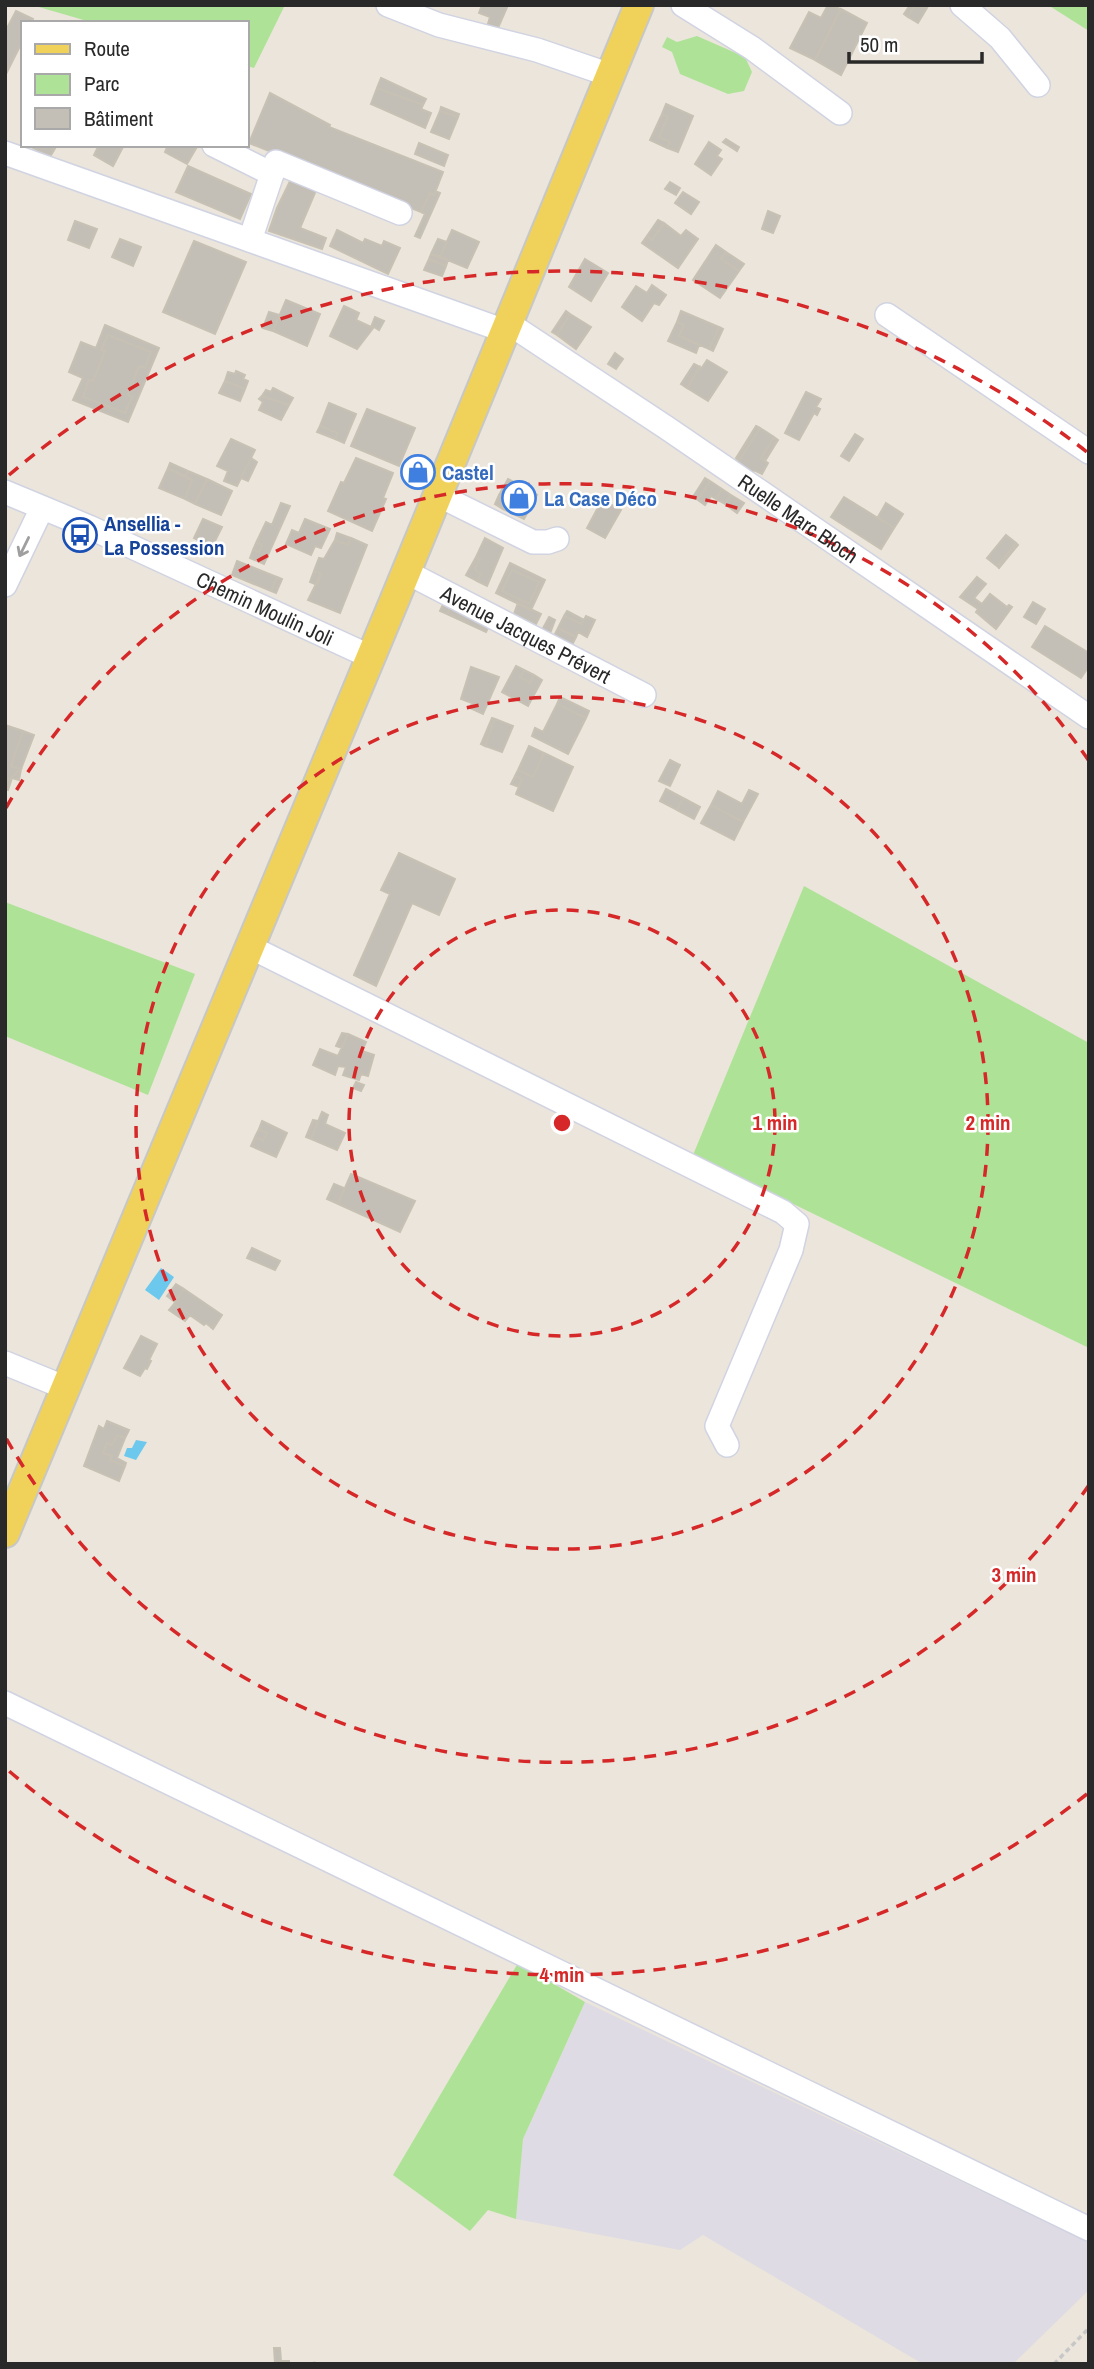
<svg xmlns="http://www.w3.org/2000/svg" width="1094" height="2369" font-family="'Archivo Narrow',sans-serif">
	<rect width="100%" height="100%" fill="#ebe5db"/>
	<!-- industrial -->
	<path fill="#dedbe4" d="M585 2002 1089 2243V2290L1013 2364H923L703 2235 680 2250 516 2219 523 2139Z"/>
	<!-- green -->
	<path fill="#aee397" d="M32 5H285L254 68 247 66V23H94Z
		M1048 5H1089V31Z
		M697 36 745 57 752 72 744 91 728 94 680 74 672 52 662 47 667 37 677 42Z
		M804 886 1089 1043V1348L693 1155Z
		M5 902 195 974 148 1095 5 1036Z
		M518 1963 585 2002 523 2139 516 2219 488 2210 470 2231 393 2175Z"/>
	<!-- water -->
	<path fill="#6dc8ee" d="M161 1268 174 1277 159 1300 145 1290Z
		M136 1440 147 1442 136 1460 124 1456 127 1448H132Z"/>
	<!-- building -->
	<path fill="#c4bfb6" stroke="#c7c1b4" stroke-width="2" fill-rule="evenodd" d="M482 5H508L498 28 488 24 490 17 479 13Z
		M828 5 841 9 815 60 790 48 809 12 821 18Z
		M910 5H915L908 17 904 14Z
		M915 5 927 8 918 23 908 17Z
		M841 9 867 23 841 75 815 60Z
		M16 11 33 19 31 23H23V40L5 76V32Z
		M381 78 426 99 423 105 377 88Z
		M377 88 423 105 421 109 431 113 425 128 371 104Z
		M270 93 330 125 329 127 443 172 434 195 430 193 421 212 249 143Z
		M666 104 693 116 678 152 667 148 670 142 659 137 668 117 662 114Z
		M441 107 459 114 458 117 440 111Z
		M440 111 458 117 449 139 431 132Z
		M662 114 668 117 659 137 670 142 667 148 650 140Z
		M726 139 739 147 737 151 723 142Z
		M709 142 721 150 717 156 722 159 711 175 695 164Z
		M419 143 448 155 444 166 415 154Z
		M28 145H57L50 157Z
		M99 145H124L113 166 94 155Z
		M168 145H198L187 164 165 152Z
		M188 166 251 194 240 219 176 192Z
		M292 177 317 188 300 228 326 238 322 249 269 231 277 208Z
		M670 182 680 188 676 195 665 189Z
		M435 191 440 193 420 238 415 236 425 214 421 212 430 193 434 195Z
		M683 192 699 202 691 214 675 203Z
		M768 211 780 216 773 233 762 229Z
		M658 220 664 223 652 240 647 236Z
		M75 221 97 229 89 248 68 240Z
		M664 223 681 236 686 230 698 239 678 268 642 243 647 236 652 240Z
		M337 230 363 243 365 239 382 246 384 241 400 248 388 274 330 246Z
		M452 230 479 242 467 268 440 257Z
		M120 239 141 247 133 266 112 257Z
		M438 239 447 242 440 257 431 254Z
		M194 241 246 262 215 334 163 312Z
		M716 245 726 252 721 259 739 271 720 298 693 280Z
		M726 252 744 264 739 271 721 259Z
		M431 254 448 260 446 266 429 259Z
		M429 259 446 266 442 276 424 270Z
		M585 259 608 273 591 301 569 287Z
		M652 285 666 295 659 305 654 303 642 321 622 307 636 286 647 293Z
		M286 300 320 314 307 346 273 331Z
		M344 306 359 313 356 320 371 327 375 317 384 321 379 330 374 327 357 349 330 336Z
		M566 311 570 314 557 335 552 332Z
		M681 311 719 327 709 349 679 336 684 325 677 322Z
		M269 312 279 315 273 331 263 328Z
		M570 314 591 327 576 349 557 335Z
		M677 322 684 325 679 336 699 345 696 353 668 341Z
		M105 325 159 348 128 422 73 400 83 378 69 372 81 342 96 348ZM108 335 151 352 145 368 139 366 128 395 132 397 125 413 83 397 89 380 93 381 105 351 101 350Z
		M719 327 723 329 713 351 709 349Z
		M108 335 151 352 145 368 139 366 128 395 132 397 125 413 83 397 89 380 93 381 105 351 101 350Z
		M615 353 623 359 616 369 608 364Z
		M707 360 727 372 708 401 687 388 700 367 701 369Z
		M694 364 700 367 687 388 681 384Z
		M236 371 245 375 243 379 248 381 245 389 225 381 228 372 235 374Z
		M225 381 245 389 240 401 219 393Z
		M273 388 293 398 289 405 262 396 266 390 271 392Z
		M806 392 821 399 816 407 820 409 817 415 814 413 799 440 785 433Z
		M262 396 289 405 281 420 259 410 263 402 259 399Z
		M329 403 356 414 344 443 335 439 338 433 320 426Z
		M367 409 415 428 399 466 351 446Z
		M320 426 338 433 335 439 317 432Z
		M756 426 760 428 739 461 736 458Z
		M760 428 774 437 761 458 768 463 762 474 754 470 752 474 737 464Z
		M855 434 863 439 849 461 841 456Z
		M774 437 778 440 765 461 761 458Z
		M231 439 255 450 237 486 224 481 228 471 217 466Z
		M251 458 257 462 248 481 241 478Z
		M356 458 393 473 383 498 386 499 372 531 328 511 341 482 344 483Z
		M170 463 188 471 185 477 168 468Z
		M168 468 192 480 185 499 159 488Z
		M188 471 207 479 195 504 185 499 192 480 185 477Z
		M705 478 710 481 698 500 693 497Z
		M207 479 232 491 221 515 195 504Z
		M508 479 537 495 524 519 503 509 508 500 499 495Z
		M710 481 722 489 716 499 711 496 705 505 698 500Z
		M722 489 731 495 725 504 716 499Z
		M499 495 508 500 503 509 495 504Z
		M731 495 744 503 737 513 725 504Z
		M844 497 894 528 881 549 831 517Z
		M602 500 621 510 605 538 587 528Z
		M281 503 290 506 264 564 250 558 253 550 259 552 262 545 256 543 266 522 272 525Z
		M886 503 903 514 894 528 878 517Z
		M203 519 222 527 212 547 194 538Z
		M305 519 330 529 321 548 315 546 311 555 286 544 292 530 299 533Z
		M337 533 351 538 348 545 335 540Z
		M1006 535 1016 543 997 566 987 558Z
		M351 538 367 545 340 613 308 600 321 574 314 571 319 558 324 559 335 540 348 545Z
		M485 538 503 548 487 586 477 581 481 574 477 572 475 568 480 559 476 557Z
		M256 543 262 545 259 552 253 550Z
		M1016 543 1018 545 999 568 997 566Z
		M476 557 480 559 475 568 477 572 481 574 477 581 466 575Z
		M237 561 277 577 271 591 232 575Z
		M510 563 545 580 531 610 496 593ZM512 570 539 582 529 604 502 591Z
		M512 570 539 582 529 604 502 591Z
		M314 571 321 574 317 585 310 582Z
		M277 577 282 579 276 593 271 591Z
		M977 577 986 584 974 598 982 604 990 594 1007 607 1009 605 1012 607 996 629 976 612 978 609 960 597Z
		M445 600 453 604 447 614 440 611Z
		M1033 602 1045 609 1036 624 1024 617Z
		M518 603 541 614 536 624 514 614Z
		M453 604 490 624 486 632 447 614Z
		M567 611 584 620 582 624 564 616Z
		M564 616 582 624 586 616 595 620 587 637 578 632 576 637 558 628Z
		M549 617 555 620 549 636 541 632Z
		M1045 626 1089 653V666L1081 678 1032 647Z
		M558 628 576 637 571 647 553 638Z
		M516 666 524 670 520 677 530 683 534 675 542 680 528 706 502 692Z
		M471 667 499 677 483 714 470 708 472 703 461 699Z
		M524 670 534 675 530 683 520 677Z
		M560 697 589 711 586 718 557 704Z
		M557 704 586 718 568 754 532 736 535 728 543 732Z
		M492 718 495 719 485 746 481 744Z
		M495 719 513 726 502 752 485 746Z
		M5 725 23 731 11 766 21 769 5 783Z
		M23 731 34 735 21 769 11 766Z
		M529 746 544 753 533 777 518 770Z
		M544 753 573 767 553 811 516 794 522 779 515 776 518 770 533 777Z
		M670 760 680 765 670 786 659 781Z
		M21 769 19 780 12 778 8 790 5 789V783Z
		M515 776 522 779 519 787 511 784Z
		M666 789 683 798 677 810 660 801Z
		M749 790 758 794 743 822 711 805 718 791 742 804Z
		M683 798 700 807 694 819 677 810Z
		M711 805 743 822 734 840 701 823Z
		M399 853 455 879 439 915 412 903 376 986 354 975 390 894 381 890Z
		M342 1033 348 1034 342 1048 336 1046Z
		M348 1034 366 1042 362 1051 374 1055 368 1076 361 1074 359 1080 343 1075 346 1067 338 1066 335 1075 313 1065 320 1049 338 1056Z
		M356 1082 364 1085 361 1091 353 1088Z
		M322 1112 328 1115 325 1124 345 1133 337 1150 311 1139Z
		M313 1120 318 1121 311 1139 306 1137Z
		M262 1121 287 1133 276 1157 251 1146 255 1137 263 1141 267 1133 259 1129Z
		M259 1129 267 1133 263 1141 255 1137Z
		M351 1174 415 1201 400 1232 338 1204Z
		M334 1184 344 1188 338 1204 327 1199Z
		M252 1248 280 1261 275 1270 247 1258Z
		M176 1284 184 1289 175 1302 167 1296Z
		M184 1289 222 1315 213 1329 206 1323 204 1325 174 1304Z
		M174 1304 190 1315 185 1321 169 1310Z
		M141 1336 157 1344 149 1360 151 1361 147 1369 145 1368 140 1376 124 1368Z
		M107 1421 129 1430 125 1438 117 1435 112 1445 107 1443 103 1453 112 1456 110 1460 125 1466 119 1481 84 1466 99 1426 104 1429Z
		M117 1435 125 1438 117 1458 126 1463 125 1466 110 1460 112 1456 103 1453 107 1443 112 1445Z
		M274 2348H280L281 2361H289V2364H275Z"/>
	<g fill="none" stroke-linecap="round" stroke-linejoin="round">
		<!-- minor casing -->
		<g stroke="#d0d3e2" stroke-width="26">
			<g id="minor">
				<path d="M388 5 439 25 537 50 610 75"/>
				<path d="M683 5 752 48 840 113"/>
				<path d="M962 5 1000 38 1038 85"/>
				<path d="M214 145 272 174"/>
				<path d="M5 153 505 331"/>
				<path d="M250 240 276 162 400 213"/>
				<path d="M887 315 1089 452"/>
				<path id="s1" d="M508 323 667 428 1089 717"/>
				<path id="s2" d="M5 492 89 527 371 657"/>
				<path d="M438 495 533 542H548L557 539"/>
				<path id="s3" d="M406 572 644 695"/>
				<path d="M5 585 42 508"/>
				<path d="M250 947 783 1212 797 1224 791 1250 717 1426 727 1445"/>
				<path d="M5 1363 66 1388"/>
				<path d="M5 1703 1089 2229"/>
			</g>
		</g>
		<!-- major casing -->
		<g stroke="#c7c7c7" stroke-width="32">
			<path id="major" d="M5 1533 395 599 639 5"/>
		</g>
		<!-- path -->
		<path stroke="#c7c7c7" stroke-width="3.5" stroke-dasharray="5 3.5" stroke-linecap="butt" d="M313 2363 317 2364
			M1054 2364 1089 2328"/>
		<!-- minor -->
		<use href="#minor" stroke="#fff" stroke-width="23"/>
		<!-- major -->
		<use href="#major" stroke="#f0d25b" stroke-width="28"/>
	</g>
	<!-- one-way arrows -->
	<defs><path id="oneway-shaft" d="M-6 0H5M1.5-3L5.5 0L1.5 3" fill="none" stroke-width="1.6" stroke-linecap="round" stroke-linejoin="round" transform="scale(1.75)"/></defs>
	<use stroke="#9f9f9f" href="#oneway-shaft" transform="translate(24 547) rotate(116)"/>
	<!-- distance rings -->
	<g fill="none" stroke="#d62828" stroke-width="3.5" stroke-dasharray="12 9">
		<circle cx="562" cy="1123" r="213"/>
		<circle cx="562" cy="1123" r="426"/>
		<path d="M1089 1485A639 639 0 0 1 6 1438M6 808A639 639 0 0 1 1089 761"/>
		<path d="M1087 1794A852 852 0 0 1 9 1771M9 475A852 852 0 0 1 1087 452"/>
	</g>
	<!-- icons -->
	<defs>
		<g id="shop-ring" transform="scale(1.75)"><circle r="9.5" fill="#fff" stroke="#3f7fe0" stroke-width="1.5"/><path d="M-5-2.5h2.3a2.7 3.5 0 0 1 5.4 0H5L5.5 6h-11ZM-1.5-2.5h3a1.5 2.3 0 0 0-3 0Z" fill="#3f7fe0"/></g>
		<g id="bus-ring" transform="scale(1.75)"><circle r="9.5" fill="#fff" stroke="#1a4fb4" stroke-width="1.5"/><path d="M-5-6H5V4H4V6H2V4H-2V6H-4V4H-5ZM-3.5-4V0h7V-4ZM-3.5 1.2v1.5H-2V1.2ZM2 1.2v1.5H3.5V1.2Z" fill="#1a4fb4"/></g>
	</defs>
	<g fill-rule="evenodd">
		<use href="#shop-ring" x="418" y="472"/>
		<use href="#shop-ring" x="519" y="498"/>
		<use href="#bus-ring" x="80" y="535"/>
	</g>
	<g text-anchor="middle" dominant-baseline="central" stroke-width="5" stroke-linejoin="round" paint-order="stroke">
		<!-- shop labels -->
		<g font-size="21" font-weight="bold" fill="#366cbe" stroke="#fff" text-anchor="start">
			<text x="442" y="472">Castel</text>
			<text x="544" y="498">La Case Déco</text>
		</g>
		<!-- street labels -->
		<g font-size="21" fill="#292929" stroke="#fff">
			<text stroke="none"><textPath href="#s1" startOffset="350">Ruelle Marc Bloch</textPath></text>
			<text stroke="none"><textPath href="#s2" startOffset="285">Chemin Moulin Joli</textPath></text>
			<text stroke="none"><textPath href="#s3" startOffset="135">Avenue Jacques Prévert</textPath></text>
		</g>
		<!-- transit labels -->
		<g font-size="21" font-weight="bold" fill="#164399" stroke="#fff" text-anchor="start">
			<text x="104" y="523">Ansellia -<tspan x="104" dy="24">La Possession</tspan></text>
		</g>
	</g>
	<circle cx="562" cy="1123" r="10" fill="#d62828" stroke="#fff" stroke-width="3.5"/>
	<g font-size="21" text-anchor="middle" font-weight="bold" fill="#d62828" stroke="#fff" stroke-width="5" stroke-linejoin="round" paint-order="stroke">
		<text x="775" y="1130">1 min</text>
		<text x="988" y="1130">2 min</text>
		<text x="1014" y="1582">3 min</text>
		<text x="562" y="1982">4 min</text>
	</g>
	<!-- border -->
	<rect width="1094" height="2369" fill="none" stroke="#292929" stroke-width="14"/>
	<!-- legend -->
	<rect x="21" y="21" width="228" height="126" fill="#ffffff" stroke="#a9a9a9" stroke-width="2"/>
	<rect x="35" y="44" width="35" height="10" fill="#f0d25b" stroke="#a9a9a9" stroke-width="2"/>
	<text x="84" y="56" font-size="21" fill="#292929">Route</text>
	<rect x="35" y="74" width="35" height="21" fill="#aee397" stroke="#a9a9a9" stroke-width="2"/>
	<text x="84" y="91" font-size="21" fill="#292929">Parc</text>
	<rect x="35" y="108" width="35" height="21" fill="#c4bfb6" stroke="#a9a9a9" stroke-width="2"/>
	<text x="84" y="126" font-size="21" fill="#292929">Bâtiment</text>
	<!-- scale -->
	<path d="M849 52v10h133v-10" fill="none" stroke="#292929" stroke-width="3.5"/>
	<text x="860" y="52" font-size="21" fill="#292929" stroke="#ffffff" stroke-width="5" paint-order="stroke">50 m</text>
</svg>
